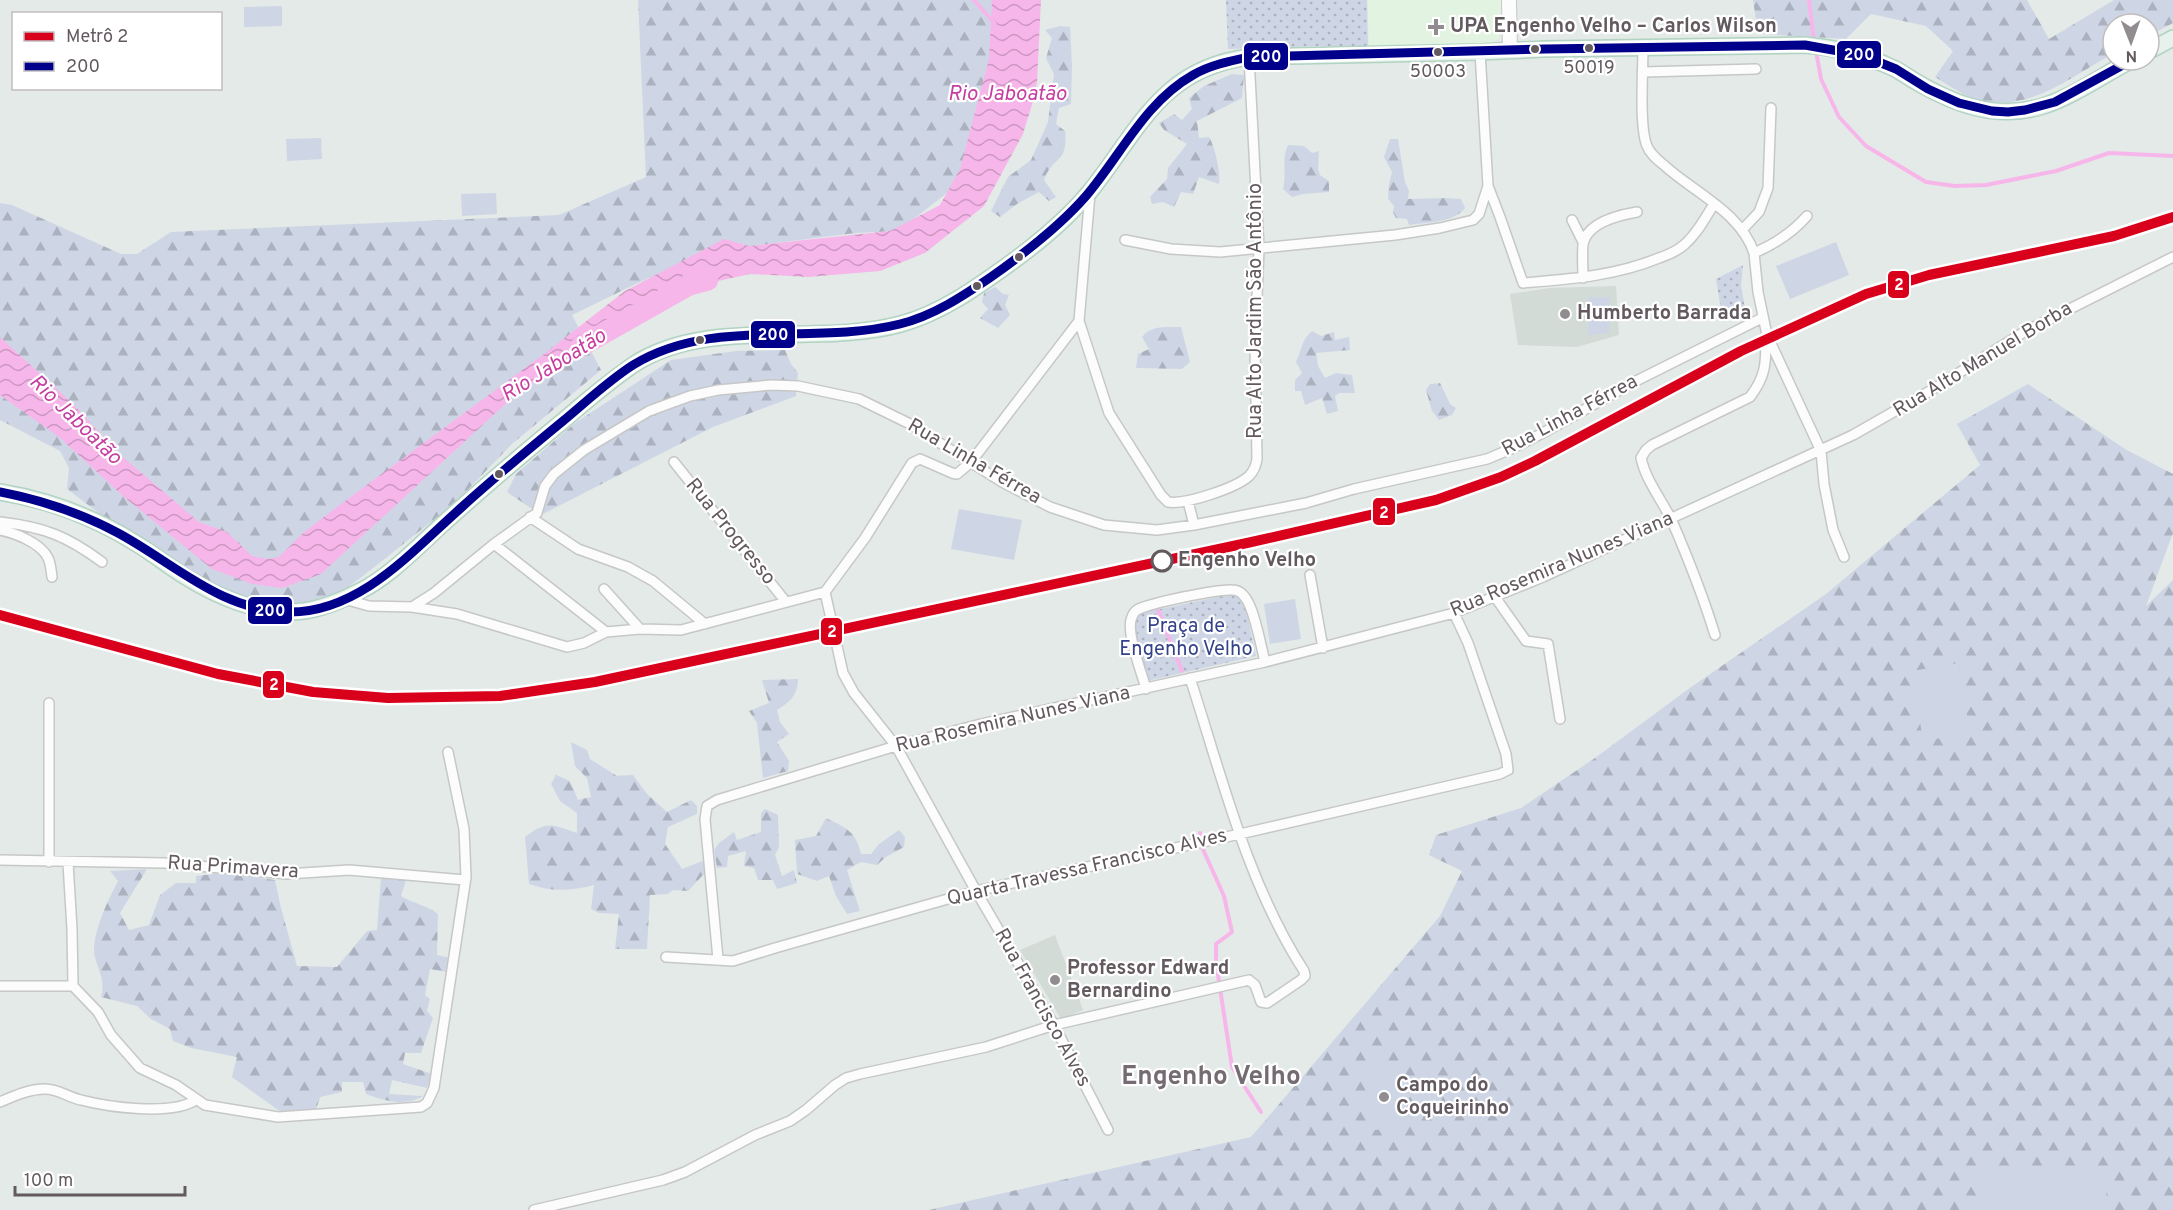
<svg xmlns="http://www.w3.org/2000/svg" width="2173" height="1210" font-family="Overpass,sans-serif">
	<defs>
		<pattern id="green-dots" width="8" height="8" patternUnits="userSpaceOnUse" patternTransform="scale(1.5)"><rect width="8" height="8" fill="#ced6e6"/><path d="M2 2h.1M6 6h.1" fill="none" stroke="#abb1be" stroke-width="1.8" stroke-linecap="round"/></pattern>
		<pattern id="forest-firs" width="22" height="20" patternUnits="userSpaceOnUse" patternTransform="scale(1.5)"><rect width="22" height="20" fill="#ced6e6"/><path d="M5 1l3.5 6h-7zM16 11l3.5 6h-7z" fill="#abb1be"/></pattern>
		<pattern id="water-waves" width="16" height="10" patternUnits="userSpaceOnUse" patternTransform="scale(1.5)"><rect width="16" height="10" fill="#f7b6ea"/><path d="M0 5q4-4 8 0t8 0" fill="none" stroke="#cc97c1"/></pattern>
	</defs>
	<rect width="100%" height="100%" fill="#e4eae7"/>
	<!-- education -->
	<path fill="#d2dbd6" d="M1616 286 1619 335 1577 347 1518 345 1510 294 1550 288Z
		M1055 935 1083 1010 1061 1019 1020 950Z"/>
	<!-- medical -->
	<path fill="#e2f4e1" d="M1368 0H1505V24L1498 38 1492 43 1483 45 1369 48Z"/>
	<!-- green -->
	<path fill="url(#green-dots)" d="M1226 0H1367L1368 49 1322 46 1228 49Z
		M1743 265 1741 286 1746 313 1723 322 1716 279Z
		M1237 593 1244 600 1256 656 1147 681 1133 622 1136 614Z"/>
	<!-- forest -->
	<path fill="url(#forest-firs)" d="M638 0H1003L969 176 898 231 856 233 743 247 646 279 572 315 601 370 512 444 456 502 377 565 334 598 299 606 259 603 188 572 116 526 67 489 69 468 60 451 0 420V203L12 205 121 254H137L171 232 559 215 646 177Z
		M1753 0H2027L2049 39 2114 0H2173V23L2149 36V24H2113V54C2065 79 2021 121 1963 94 1954 89 1945 83 1935 77L1953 51 1926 26 1871 14 1846 39 1763 34 1758 32Z
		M1060 26 1070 27 1072 66 1071 104 1059 108 1056 124 1065 131C1069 162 1052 157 1044 180L1056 197 1049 201 1039 192 1017 204 1000 217 991 211 1008 177 1031 160 1048 122 1054 74 1046 58 1052 38 1045 30Z
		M1232 74 1244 75 1242 98 1197 121 1199 138 1209 137C1215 147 1221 173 1219 184L1199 177 1193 194 1181 192 1174 207 1163 202 1152 204 1150 197 1167 179 1168 168 1187 144 1164 130 1159 123 1174 114 1182 120 1192 109 1189 98 1204 86Z
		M1390 139H1398L1405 182 1409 191 1408 199 1445 198 1461 199 1465 208C1453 223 1428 222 1409 225L1407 219 1396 218 1393 212 1394 206 1388 199 1389 184 1392 172 1384 157Z
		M1288 145 1304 146 1312 153 1319 151 1318 169 1320 175 1329 181V192L1303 194 1292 197 1283 189C1287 173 1281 160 1288 145Z
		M995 287 1003 294 1009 295 1005 305 1010 315 998 328 980 318 988 309 982 302 984 293Z
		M1181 327 1190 362 1182 369 1136 368 1138 354 1149 349 1142 337C1151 325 1166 327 1181 327Z
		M1312 331 1321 336 1334 332 1335 340 1349 337 1350 350 1316 353 1318 366 1325 378 1336 373 1352 375 1355 393H1339L1335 396 1338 411 1327 414 1322 398 1305 405 1301 391H1295V380L1302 373 1296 362C1302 350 1301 340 1312 331Z
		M785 350 791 364 798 373 796 396 713 427 541 515 507 492 516 474 575 423 671 360 736 351Z
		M1440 383 1450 404 1456 408 1452 415 1439 420 1432 411 1426 390 1430 384Z
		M2028 384 2125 449 2173 474V533L2146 606 2173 580V1210H929L1251 1137 1440 916 1462 871 1429 855 1436 835 1521 808 1595 758 1687 690 1826 594 1980 465 1957 424Z
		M798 679C798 695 790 702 777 710L780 722 789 734 777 742 789 761 788 771 763 778 757 723 749 711 769 703 762 680Z
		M571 742 587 750 590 759 617 776 633 775 647 794 667 812 691 800 697 806V814L668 827 665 844 682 869 705 860 708 873 703 875 688 891 673 890 668 894 650 895 647 949H615L619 914 599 913 591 909 594 885C571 891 551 892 529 884L525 837C548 820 552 825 577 833V813L560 801 551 784 556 775 570 781 578 800 591 797 587 778 575 766Z
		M765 809 778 815 779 847 775 855 782 876 794 870 797 883 777 889 773 880H758L754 868 744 866 746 851 728 856 727 867 717 868 714 850 719 843 734 832 737 840 761 832V813Z
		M826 818C846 828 856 831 861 854H871L879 844 899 830 905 837 904 847 886 857 877 865 861 862 847 870 860 911 847 914 836 896 829 876 817 881 797 874 795 840 816 836Z
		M147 869 120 913 129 930 149 925 160 895 176 883H196V876L222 873 275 880 281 908 297 966 337 967 367 931 377 930 381 878 406 880 401 896C414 904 427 905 438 914L437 955 450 958 452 973 430 969 425 995 430 999 427 1011 433 1018 421 1053H405L403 1064 432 1074 427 1088 392 1080 389 1094 423 1096C404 1107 385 1101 366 1094L363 1082H342V1092L320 1097 316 1110 281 1112 232 1077 237 1057 191 1048 173 1041 170 1029 151 1019 137 1006 101 997C107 976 93 964 94 947 96 925 108 900 118 881L110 871Z"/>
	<!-- pitch -->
	<path fill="#ced6e6" d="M282 6V26L244 27V7Z
		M321 138 322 159 287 161 286 139Z
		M496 193 497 214 462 216 461 194Z
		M1836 242 1849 275 1790 299 1776 266Z
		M1588 297H1610L1609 333 1588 335Z
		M959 509 1022 520 1014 560 951 549Z
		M1295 599 1301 639 1270 644 1264 604Z
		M1958 663 1970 733 1923 741 1912 671Z
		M1398 1063 1400 1129 1370 1130 1368 1065Z
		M1980 1166 2107 1169 2106 1210H1979Z"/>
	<!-- water -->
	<path fill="url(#water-waves)" d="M992 0H1041L1037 83 1033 101 1023 134 984 206 925 253 880 271 808 277 750 274 659 294 512 398 321 574 282 588 252 584 212 569 123 496 59 437 0 395V337L73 404 117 452 199 522 227 532 252 556 268 559 279 557 303 533 337 507 544 354 625 291 724 239 749 246 890 231 940 205 960 169 989 59Z"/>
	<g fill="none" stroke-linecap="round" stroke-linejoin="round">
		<!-- stream -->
		<path stroke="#f7b6ea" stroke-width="4" d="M974 0 995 24
			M1809 0 1814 41
			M1816 51 1821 79 1839 117 1866 146 1926 182 1955 186 1986 185 2056 171 2109 153 2173 156
			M1158 610 1182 671
			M1200 833 1201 845 1224 896 1232 932 1216 944V962L1232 1067 1261 1112"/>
		<!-- river -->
		<path stroke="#f7b6ea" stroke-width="21" d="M581 346 689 285 708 280"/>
		<!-- street casing -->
		<g stroke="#c6c7c7" stroke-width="12">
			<path id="street" d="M1643 48C1643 71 1639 127 1647 146 1650 154 1658 160 1665 166 1695 193 1741 213 1754 253L1758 292 1767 335 1821 451 1824 484 1833 530 1844 557
				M1480 52 1488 186 1500 217 1523 283C1570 279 1615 276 1659 258 1668 255 1677 251 1684 245 1697 234 1705 218 1714 204
				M1643 72 1756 69
				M1090 194 1079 321 1109 413 1161 495 1168 502C1185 505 1236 488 1249 476 1254 471 1256 466 1257 459L1255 345 1259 249 1249 57
				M1572 220 1583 242
				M1742 230 1759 212 1768 188 1771 108
				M1125 240 1171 249 1220 252 1395 235 1440 228 1473 220 1479 214 1488 186
				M1754 253C1775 244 1792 233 1807 216
				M1583 278C1583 267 1582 255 1583 245 1586 223 1619 215 1637 212
				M674 462 786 602
				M1188 501 1194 525
				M530 517 578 549 628 567 653 581 705 624
				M0 522C44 527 67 536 102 562
				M0 530C15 533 41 543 48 558 51 564 51 571 52 577
				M494 544 537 513 545 486 554 474 584 450 649 411 690 396 718 390 771 385 798 386 859 399 908 423 1002 482 1050 507 1104 525 1157 530 1194 525 1306 503 1354 489 1487 459 1511 449 1541 434 1634 382 1762 318
				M1310 575 1323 648
				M604 589 640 629
				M825 592 843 673 854 693 896 746 976 891 1054 1025 1108 1130
				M825 592 865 538 912 463 920 459 952 473 957 474 971 462 1079 321
				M1495 597 1526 641 1548 644 1560 719
				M344 599 369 606 412 607 457 614 567 647 584 643 606 632 640 629 681 630 825 592
				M412 607 434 593 494 544 606 632
				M1715 635C1703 596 1688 558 1672 521 1662 500 1646 481 1641 458L1646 450 1652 445 1750 397C1766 376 1766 363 1766 338
				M1146 689C1142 673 1125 631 1132 617 1133 614 1134 612 1137 610 1149 603 1218 589 1232 590 1236 590 1241 592 1244 596 1254 606 1261 647 1265 662
				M0 860 164 863 287 874 349 870 465 880
				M49 862V703
				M68 863 72 929 73 986 98 1012 111 1035 140 1068 176 1085 205 1105 278 1117 421 1107 427 1103 434 1088 466 877 464 829 448 752
				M666 957 733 961 775 948 976 891 1240 834 1500 774 1508 770 1506 754 1468 643 1454 613
				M718 959 705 819 707 806 717 800 896 746 981 724 1265 662 1454 613 1543 577 1853 435 1930 391 2024 332 2173 257
				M0 986H73
				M0 1102C14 1096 29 1089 45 1089 58 1089 68 1097 81 1100 108 1107 171 1116 196 1100
				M534 1210 663 1180 685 1172 755 1135 790 1121 806 1110 835 1085 846 1078 860 1074 986 1047 1054 1025 1249 980 1255 985 1261 1002 1267 1003 1301 980 1305 976 1304 971C1247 883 1222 777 1190 678"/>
		</g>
		<!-- secondary casing -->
		<g stroke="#c8c7c8" stroke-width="16">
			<path id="secondary" d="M1509 0 1510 51"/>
		</g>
		<!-- primary casing -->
		<g stroke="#b1d3c2" stroke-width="18">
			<path id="primary" d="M2149 51 2173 38
				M0 492C48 500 96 518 137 544 154 554 169 567 186 577 216 596 254 612 290 612 314 612 339 602 360 591 391 576 420 544 446 521 484 487 524 453 564 420 586 401 609 382 633 365 707 316 818 347 901 324 944 312 980 285 1016 259 1043 239 1071 215 1092 189 1140 128 1162 68 1249 57L1480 52 1545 49 1805 45C1837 48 1864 54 1893 68 1900 71 1906 76 1913 80 1954 104 1995 121 2043 106 2074 96 2103 75 2132 60"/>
		</g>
		<!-- street -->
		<use href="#street" stroke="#fbfcfb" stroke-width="9"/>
		<!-- secondary -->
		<use href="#secondary" stroke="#fbfcfb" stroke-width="14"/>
		<!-- primary -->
		<use href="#primary" stroke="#e7f2ed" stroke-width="15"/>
		<!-- bus-1 casing -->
		<g stroke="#fff" stroke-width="14">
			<path id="bus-1" d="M0 492C41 500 81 513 118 533 174 563 222 612 290 612 361 612 413 550 462 507 495 477 529 449 563 421 586 402 608 381 633 365 713 316 812 346 900 324 933 316 963 296 991 277 1025 253 1059 227 1086 196 1121 155 1145 102 1193 75 1210 65 1230 61 1249 57L1545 49 1805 45 1861 55 1896 69 1928 89 1959 103 1992 111 2008 112 2025 110 2055 102 2132 60"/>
		</g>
		<!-- bus-1 -->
		<use href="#bus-1" stroke="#00008b" stroke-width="9"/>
		<!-- metro-1 casing -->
		<g stroke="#fff" stroke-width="15">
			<path id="metro-1" d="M0 615 218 674 313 692 388 698 500 696 595 682 1247 543 1436 500 1501 477 1535 461 1741 351 1866 294 1929 275 2114 236 2173 217"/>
		</g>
		<!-- metro-1 -->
		<use href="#metro-1" stroke="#d9001c" stroke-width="10"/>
	</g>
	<!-- markers -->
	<g fill="#908c8f" stroke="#fff" stroke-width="2">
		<path d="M1433 18h6v6h6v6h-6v6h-6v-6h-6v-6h6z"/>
		<circle cx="1565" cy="314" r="6"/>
		<circle cx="1055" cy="980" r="6"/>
		<circle cx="1384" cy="1097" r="6"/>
	</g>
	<g fill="#635a60" stroke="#fff" stroke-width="2">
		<circle cx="1589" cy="48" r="5"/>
		<circle cx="1535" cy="49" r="5"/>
		<circle cx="1438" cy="52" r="5"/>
		<circle cx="1019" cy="257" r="5"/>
		<circle cx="977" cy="286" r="5"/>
		<circle cx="700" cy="340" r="5"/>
		<circle cx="499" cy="474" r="5"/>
	</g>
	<circle fill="#fff" stroke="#635a60" stroke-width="3" cx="1162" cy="561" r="10"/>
	<g text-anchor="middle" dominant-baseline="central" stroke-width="4.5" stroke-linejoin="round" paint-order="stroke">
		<!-- bus labels -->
		<g font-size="18" fill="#635a60" stroke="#fff">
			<text x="1589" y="68">50019</text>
			<text x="1438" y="72">50003</text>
		</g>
		<!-- poi labels -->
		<g font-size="20" font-weight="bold" fill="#635a60" stroke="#fff" text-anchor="start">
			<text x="1450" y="27">UPA Engenho Velho – Carlos Wilson</text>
			<text x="1577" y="314">Humberto Barrada</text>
			<text x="1067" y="969">Professor Edward<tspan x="1067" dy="23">Bernardino</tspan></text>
			<text x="1396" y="1086">Campo do<tspan x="1396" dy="23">Coqueirinho</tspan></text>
		</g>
		<!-- street labels -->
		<g font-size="20" fill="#635a60" stroke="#fff">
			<text transform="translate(1256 311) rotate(-90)">Rua Alto Jardim São Antônio</text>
			<text transform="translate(1983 360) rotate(-31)">Rua Alto Manuel Borba</text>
			<text transform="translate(1570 416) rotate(-28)">Rua Linha Férrea</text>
			<text transform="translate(974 462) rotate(30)">Rua Linha Férrea</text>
			<text transform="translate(730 532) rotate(51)">Rua Progresso</text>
			<text transform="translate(1562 565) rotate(-23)">Rua Rosemira Nunes Viana</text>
			<text transform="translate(1013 720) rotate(-13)">Rua Rosemira Nunes Viana</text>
			<text transform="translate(233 868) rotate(4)">Rua Primavera</text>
			<text transform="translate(1087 868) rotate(-13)">Quarta Travessa Francisco Alves</text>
			<text transform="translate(1042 1008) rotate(61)">Rua Francisco Alves</text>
		</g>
		<!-- stop labels -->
		<g font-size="20" font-weight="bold" fill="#635a60" stroke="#fff" text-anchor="start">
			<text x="1178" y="561">Engenho Velho</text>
		</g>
		<!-- park labels -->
		<g font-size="20" fill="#334289" stroke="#fff">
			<text x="1186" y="627">Praça de<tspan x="1186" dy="23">Engenho Velho</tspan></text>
		</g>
		<!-- water labels -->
		<g font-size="21" font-style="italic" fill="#c63ea0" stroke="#fff">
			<text x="1007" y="94">Rio Jaboatão</text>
			<text transform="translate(554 366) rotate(-32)">Rio Jaboatão</text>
			<text transform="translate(75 420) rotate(44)">Rio Jaboatão</text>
		</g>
		<!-- district labels -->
		<g font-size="26" font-weight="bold" fill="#756b72" stroke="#fff">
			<text x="1211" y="1077">Engenho Velho</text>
		</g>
	</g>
	<g stroke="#fff" stroke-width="2">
		<rect x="1836" y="40" width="46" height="29" rx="6" fill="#00008b"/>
		<rect x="1243" y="42" width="46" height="29" rx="6" fill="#00008b"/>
		<rect x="1887" y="270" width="23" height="29" rx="6" fill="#d9001c"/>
		<rect x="750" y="320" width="46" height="29" rx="6" fill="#00008b"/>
		<rect x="1372" y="497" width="24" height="29" rx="6" fill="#d9001c"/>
		<rect x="247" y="596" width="46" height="29" rx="6" fill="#00008b"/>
		<rect x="820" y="617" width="23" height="29" rx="6" fill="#d9001c"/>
		<rect x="262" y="670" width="23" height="29" rx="6" fill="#d9001c"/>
	</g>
	<g font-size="16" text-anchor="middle" font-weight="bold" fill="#fff">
		<text x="1859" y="60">200</text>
		<text x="1266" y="62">200</text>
		<text x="1899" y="290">2</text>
		<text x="773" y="340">200</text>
		<text x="1384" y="518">2</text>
		<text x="270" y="616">200</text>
		<text x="832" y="637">2</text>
		<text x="274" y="690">2</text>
	</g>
	<!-- legend -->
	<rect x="12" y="12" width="210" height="78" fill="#ffffff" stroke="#c1bdbf" stroke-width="1.5"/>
	<rect x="24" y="32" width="30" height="9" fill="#d9001c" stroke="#c1bdbf" stroke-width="1.5"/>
	<text x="66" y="42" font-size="18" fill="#635a60">Metrô 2</text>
	<rect x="24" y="62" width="30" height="9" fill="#00008b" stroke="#c1bdbf" stroke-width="1.5"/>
	<text x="66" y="72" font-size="18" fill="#635a60">200</text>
	<!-- north arrow -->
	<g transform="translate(2131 42) rotate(179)"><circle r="28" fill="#ffffff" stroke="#c1bdbf" stroke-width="1.5"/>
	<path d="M0-4.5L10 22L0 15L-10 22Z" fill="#908c8f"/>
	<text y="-9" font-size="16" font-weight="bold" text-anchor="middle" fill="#635a60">N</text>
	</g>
	<!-- scale -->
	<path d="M15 1186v9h170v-9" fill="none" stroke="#635a60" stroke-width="3"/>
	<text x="24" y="1186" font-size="18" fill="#635a60" stroke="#ffffff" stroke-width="4.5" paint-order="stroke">100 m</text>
</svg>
